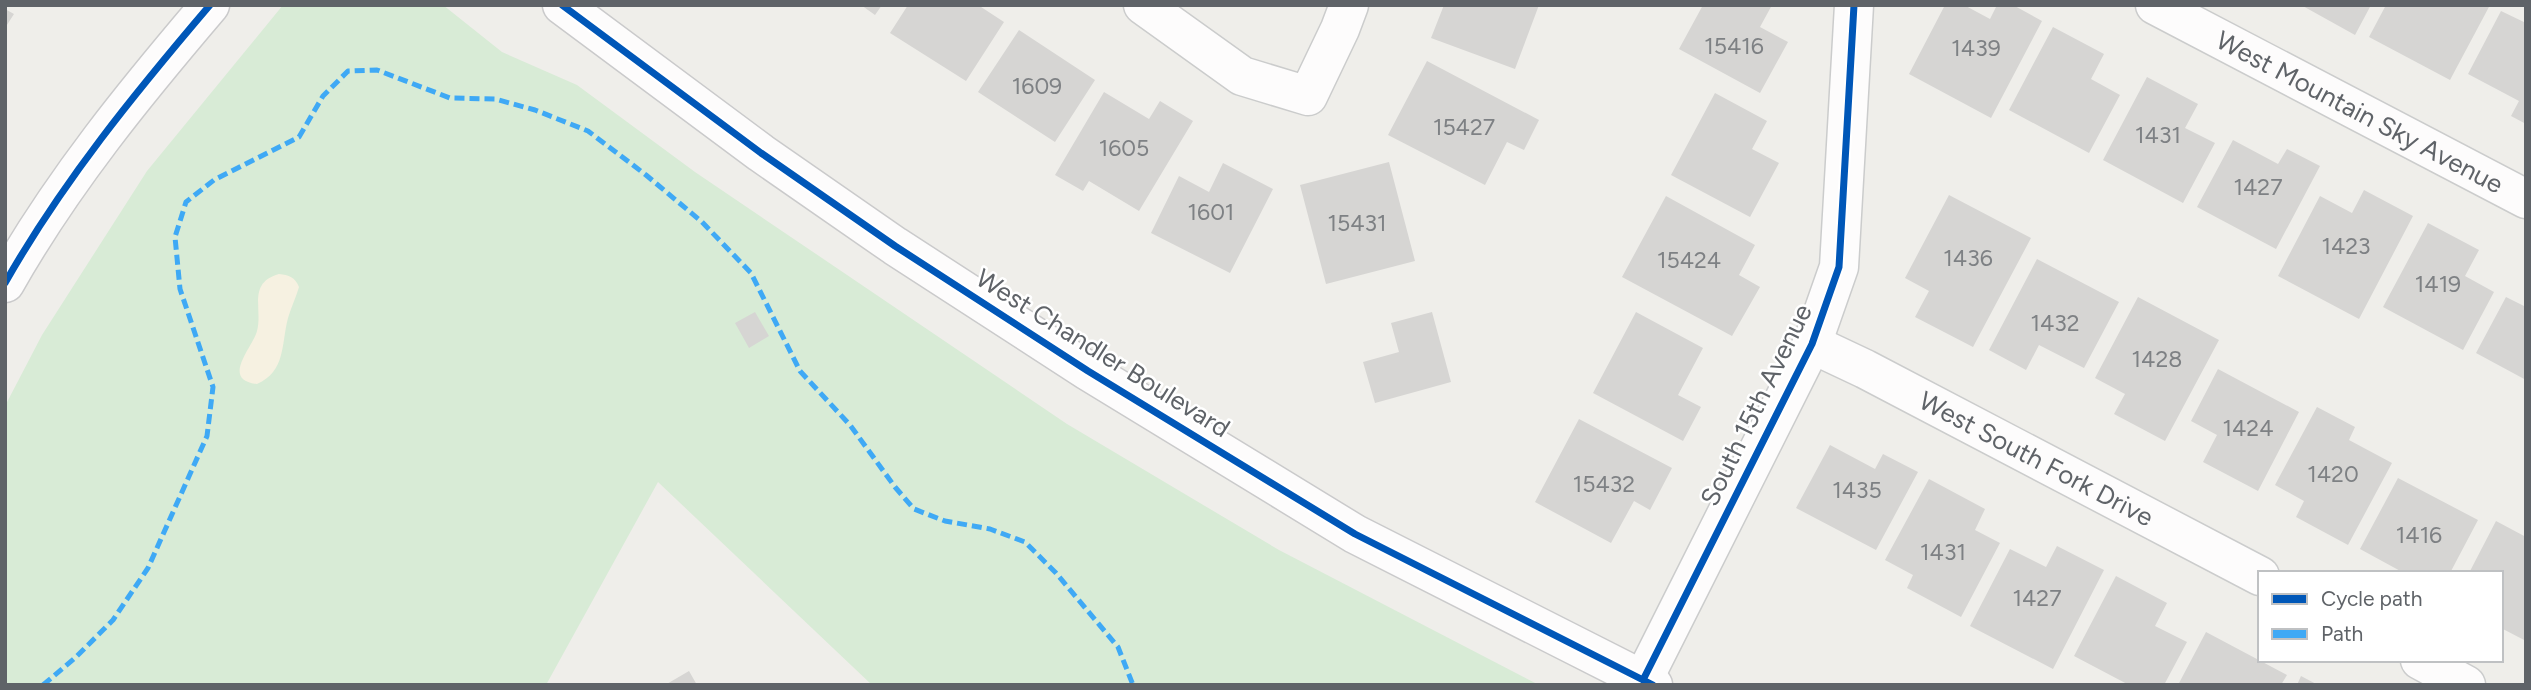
<svg xmlns="http://www.w3.org/2000/svg" width="2531" height="690" font-family="Figtree,sans-serif">
	<rect width="100%" height="100%" fill="#efeeea"/>
	<!-- green -->
	<path fill="#d8ebd6" d="M283 5H443L502 52 577 85 695 172 1067 424 1279 550 1539 685H872L658 482 546 685H5V406L42 335 147 171Z"/>
	<!-- sand -->
	<path fill="#f6f1e1" d="M279 274C289 275 295 277 299 287 296 297 291 308 288 318 281 345 286 371 257 384 220 380 253 347 257 331 263 309 247 283 279 274Z"/>
	<!-- building -->
	<path fill="#d6d5d3" d="M861 5H882L875 15Z
		M908 5H978L1004 22 966 81 890 33Z
		M1444 5H1539L1515 69 1431 38Z
		M1703 5H1772L1760 27 1788 42 1760 93 1679 49Z
		M1945 5H1964L1990 19 1997 5H2013L2042 21 1991 118 1909 74Z
		M2301 5H2371L2355 35Z
		M2386 5H2490L2450 80 2369 37Z
		M5 9 14 14 5 28Z
		M2501 11 2526 23V124L2511 116 2519 101 2468 74Z
		M2053 27 2104 54 2091 79 2120 95 2089 153 2009 110Z
		M1019 30 1095 80 1055 142 978 92Z
		M1427 61 1539 120 1524 150 1507 142 1485 185 1388 135Z
		M2147 77 2198 104 2185 128 2215 143 2183 203 2103 160Z
		M1104 92 1149 119 1160 101 1193 121 1139 211 1089 181 1083 191 1055 175Z
		M1715 93 1767 121 1752 149 1779 163 1750 217 1671 175Z
		M2233 140 2278 164 2287 149 2320 166 2276 249 2197 207Z
		M1389 162 1415 261 1326 284 1300 185Z
		M1223 163 1273 189 1230 273 1151 233 1179 176 1209 192Z
		M2364 190 2413 216 2359 319 2278 276 2320 196 2352 213Z
		M1949 195 2031 238 1973 347 1915 317 1929 291 1905 278Z
		M1666 196 1755 245 1739 275 1760 287 1732 336 1622 277Z
		M2428 223 2479 250 2465 276 2494 292 2463 350 2383 307Z
		M2037 259 2119 302 2084 368 2039 345 2026 370 1989 350Z
		M2138 297 2219 340 2165 441 2114 414 2125 394 2095 378Z
		M2506 297 2526 307V380L2476 353Z
		M755 312 769 336 749 348 735 323Z
		M1432 312 1451 382 1375 403 1363 362 1399 352 1391 323Z
		M1636 312 1703 348 1678 395 1701 407 1683 441 1593 393Z
		M2218 369 2299 412 2258 491 2203 462 2217 435 2191 421Z
		M2317 407 2355 427 2349 440 2392 463 2348 545 2296 517 2304 501 2275 485Z
		M1579 419 1672 468 1650 510 1634 501 1611 543 1535 502Z
		M1830 445 1875 469 1883 454 1918 472 1876 550 1796 508Z
		M2398 478 2478 520 2450 573H2404L2360 549Z
		M1929 479 1985 509 1975 530 2000 543 1961 617 1907 588 1913 575 1885 560Z
		M2496 521 2526 537V641L2501 628V573H2469Z
		M2057 546 2104 570 2053 669 1970 626 2010 549 2046 567Z
		M2116 576 2167 603 2155 626 2187 642 2164 685H2129L2074 656Z
		M2206 632 2287 675 2281 685H2178Z
		M689 671 697 685H665Z
		M2301 676 2318 685H2297Z"/>
	<g fill="none" stroke-linecap="round" stroke-linejoin="round">
		<!-- street casing -->
		<g stroke="#cbcccc" stroke-width="41">
			<g id="street">
				<path d="M1143 5 1242 76 1308 96 1340 29 1349 5"/>
				<path id="s1" d="M2155 5 2526 199"/>
				<path id="s2" d="M1812 344 1865 369 2260 576"/>
				<path d="M2420 660 2466 685"/>
				<path d="M1643 680 1812 344 1839 267 1854 5"/>
			</g>
		</g>
		<!-- secondary casing -->
		<g stroke="#cacacb" stroke-width="41">
			<path id="secondary" d="M562 5 761 153 895 246 1088 371 1355 534 1653 685
				M5 283C63 181 135 93 210 5"/>
		</g>
		<!-- street -->
		<use href="#street" stroke="#fdfcfc" stroke-width="38"/>
		<!-- secondary -->
		<use href="#secondary" stroke="#fdfcfc" stroke-width="38"/>
		<!-- quiet -->
		<path stroke="#3fa9f5" stroke-width="5" stroke-dasharray="10 5" stroke-linecap="butt" d="M43 685 75 658 113 620 148 568 207 436 213 387 180 289 175 237 186 202 214 180 299 137 323 96 348 71 377 70 450 98 495 99 535 110 588 131 646 175 702 222 751 273 800 371 850 425 895 487 914 509 945 521 990 529 1025 542 1056 573 1118 647 1133 685"/>
		<!-- cycleway casing -->
		<g stroke="#fff" stroke-width="11">
			<path id="cycleway" d="M562 5 761 153 895 246 1088 371 1355 534 1653 685
				M5 283C63 181 135 93 210 5
				M1643 680 1812 344 1839 267 1854 5"/>
		</g>
		<!-- cycleway -->
		<use href="#cycleway" stroke="#0057b8" stroke-width="7"/>
	</g>
	<g text-anchor="middle" dominant-baseline="central" stroke-width="5" stroke-linejoin="round" paint-order="stroke">
		<!-- number labels -->
		<g font-size="23" fill="#7e8184">
			<text x="1734" y="46">15416</text>
			<text x="1976" y="48">1439</text>
			<text x="1037" y="86">1609</text>
			<text x="1464" y="127">15427</text>
			<text x="2158" y="135">1431</text>
			<text x="1124" y="148">1605</text>
			<text x="2258" y="187">1427</text>
			<text x="1211" y="212">1601</text>
			<text x="1357" y="223">15431</text>
			<text x="2346" y="246">1423</text>
			<text x="1968" y="258">1436</text>
			<text x="1689" y="260">15424</text>
			<text x="2438" y="284">1419</text>
			<text x="2055" y="323">1432</text>
			<text x="2157" y="359">1428</text>
			<text x="2248" y="428">1424</text>
			<text x="2333" y="474">1420</text>
			<text x="1604" y="484">15432</text>
			<text x="1857" y="490">1435</text>
			<text x="2419" y="535">1416</text>
			<text x="1943" y="552">1431</text>
			<text x="2037" y="598">1427</text>
		</g>
		<!-- street labels -->
		<g font-size="26" fill="#5f6368" stroke="#fff">
			<text stroke="none"><textPath href="#s1" startOffset="231">West Mountain Sky Avenue</textPath></text>
			<text transform="translate(1103 353) rotate(32)">West Chandler Boulevard</text>
			<text transform="translate(1756 405) rotate(-64)">South 15th Avenue</text>
			<text stroke="none"><textPath href="#s2" startOffset="252">West South Fork Drive</textPath></text>
		</g>
	</g>
	<!-- border -->
	<rect width="2531" height="690" fill="none" stroke="#5f6368" stroke-width="14"/>
	<!-- legend -->
	<rect x="2258" y="571" width="245" height="91" fill="#ffffff" stroke="#bfc1c3" stroke-width="2"/>
	<rect x="2272" y="594" width="35" height="10" fill="#0057b8" stroke="#bfc1c3" stroke-width="2"/>
	<text x="2321" y="606" font-size="21" fill="#5f6368">Cycle path</text>
	<rect x="2272" y="629" width="35" height="10" fill="#3fa9f5" stroke="#bfc1c3" stroke-width="2"/>
	<text x="2321" y="641" font-size="21" fill="#5f6368">Path</text>
</svg>
